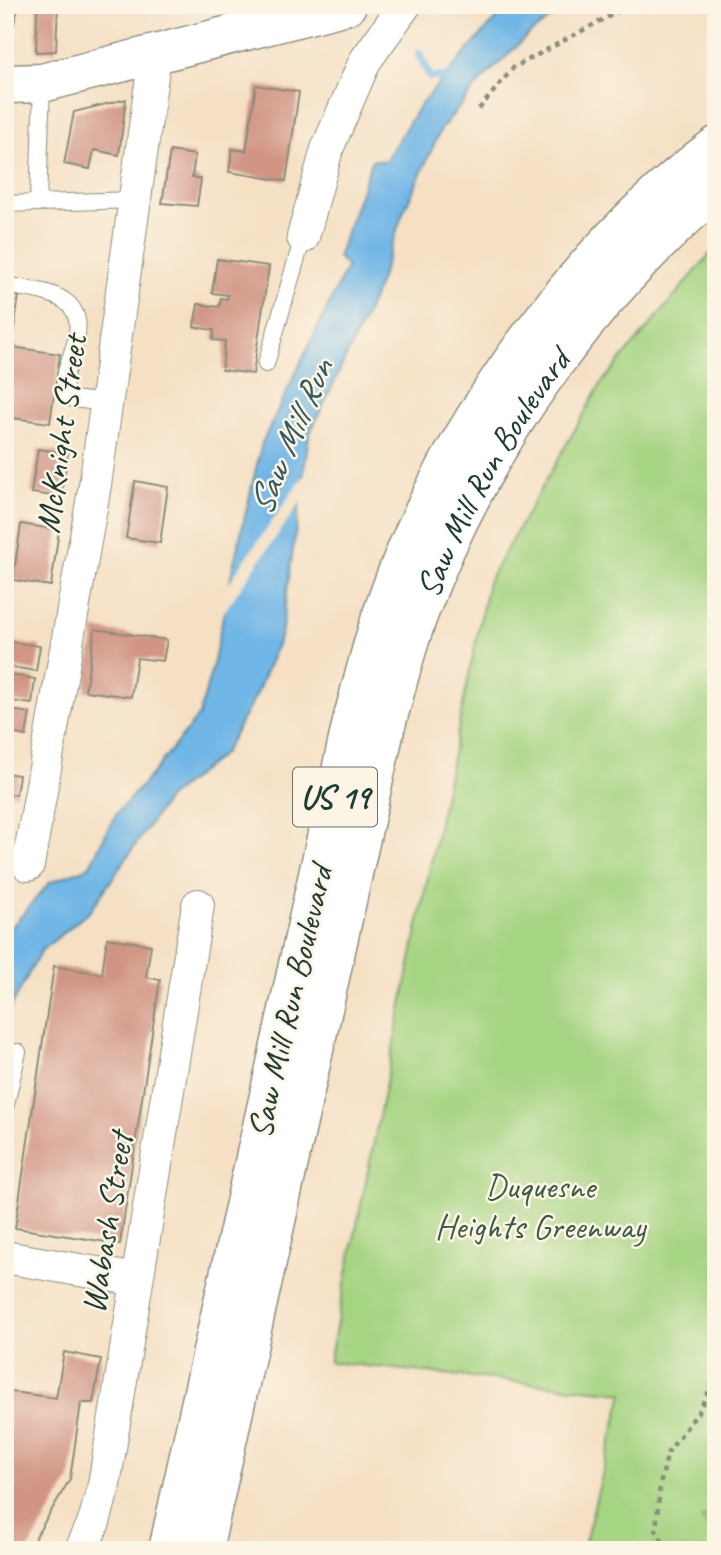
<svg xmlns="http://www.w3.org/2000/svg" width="721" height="1555" font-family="Caveat,sans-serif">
	<rect width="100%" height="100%" fill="#fcf5e5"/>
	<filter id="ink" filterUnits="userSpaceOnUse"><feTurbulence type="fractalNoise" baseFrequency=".0143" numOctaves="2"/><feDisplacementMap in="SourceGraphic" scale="14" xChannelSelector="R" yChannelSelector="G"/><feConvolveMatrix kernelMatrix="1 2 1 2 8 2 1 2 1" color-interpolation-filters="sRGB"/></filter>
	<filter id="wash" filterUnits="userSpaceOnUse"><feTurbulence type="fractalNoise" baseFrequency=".00686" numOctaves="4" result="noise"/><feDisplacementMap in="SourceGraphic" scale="28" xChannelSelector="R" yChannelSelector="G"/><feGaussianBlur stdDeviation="1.57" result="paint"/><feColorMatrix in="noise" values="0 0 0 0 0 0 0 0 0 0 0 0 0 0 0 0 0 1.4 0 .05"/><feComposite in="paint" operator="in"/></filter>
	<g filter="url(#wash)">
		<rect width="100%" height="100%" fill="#f5e0c4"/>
		<!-- green -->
		<path fill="#a5d482" stroke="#62885b" stroke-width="2" d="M716 247V1515L702 1518 716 1536V1550H583L623 1393 329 1362 488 582 602 382Z"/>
		<!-- water -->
		<path fill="#6fb6e6" stroke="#477a8d" stroke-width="2" d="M511 5H569L528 35 479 83 441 129 402 215 379 284 359 330 309 435 281 635 257 693 224 753 167 799 90 911 41 951 5 1018V935L50 882 89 867 116 814 151 775 199 715 214 661 233 567 262 443 347 267 338 257 372 160 385 161 420 105 498 16Z"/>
		<!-- pier -->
		<path fill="#f5e0c4" d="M308 470 304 497 219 619 225 588Z"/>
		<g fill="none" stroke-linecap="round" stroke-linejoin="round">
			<!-- stream -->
			<path stroke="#6fb6e6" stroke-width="8" d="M419 54 430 77H453"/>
		</g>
		<g id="blocks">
			<!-- building -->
			<path fill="#d19585" d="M5 5H19L6 53H5Z
				M37 5H58L56 51 36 52Z
				M256 85 299 92 286 181 229 172 232 149 246 151Z
				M126 99 119 155 94 150 90 169 64 164 74 112Z
				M170 151 195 155 192 177 201 179 197 206 162 203Z
				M217 259 269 266 253 374 222 370 225 341 213 340 214 330 194 327 198 304 219 307 221 298 227 299 228 295 212 293Z
				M5 294 19 296 13 335 5 334Z
				M5 346 60 354 50 423 5 417Z
				M38 449 68 453 61 497 31 493Z
				M135 481 168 487 160 543 126 538Z
				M21 524 59 530 51 586 13 580Z
				M95 629 167 640 163 661 137 658 131 697 85 691Z
				M5 641 40 646 36 671 5 666Z
				M5 674 35 679 32 704 5 700Z
				M5 709 30 713 26 736 5 732Z
				M5 773 19 775 16 795 5 793Z
				M107 938 151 945 146 977 160 980 120 1244 15 1228 54 966 102 974Z
				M64 1352 101 1359 93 1403H81L70 1479 28 1550H5V1391L56 1398Z"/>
		</g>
	</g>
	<g filter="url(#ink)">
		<use href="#blocks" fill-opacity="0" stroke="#8a8e7c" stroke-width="2"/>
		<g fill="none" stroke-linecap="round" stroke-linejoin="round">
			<!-- service casing -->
			<g stroke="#8a8e7c" stroke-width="18">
				<path id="service" d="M38 203 42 83
					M5 204 134 200
					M5 285C44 292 91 293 74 347 68 364 63 377 65 394L73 399 106 403
					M266 364 303 237
					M5 1108 18 1052"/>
			</g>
			<!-- minor casing -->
			<g stroke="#8a8e7c" stroke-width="34">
				<path id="minor" d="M303 237 327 149 365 61 405 5
					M28 865 95 485 155 55
					M5 1257 137 1280
					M81 1550 94 1522 104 1485 198 905"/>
			</g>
			<!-- secondary casing -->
			<g stroke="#8a8e7c" stroke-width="41">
				<path id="secondary" d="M5 84 42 83 347 5"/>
			</g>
			<!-- trunk casing -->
			<g stroke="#8a8e7c" stroke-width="41">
				<g id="trunk">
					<path d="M168 1550 353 717C364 678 373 638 387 600 445 434 574 251 716 146"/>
					<path id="s1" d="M203 1550 386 725C397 686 406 646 421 608 483 445 584 303 716 190"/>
				</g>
			</g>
			<!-- path -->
			<path stroke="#8a8e7c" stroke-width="4.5" stroke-dasharray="5 5" stroke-linecap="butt" d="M479 109 513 68 630 5
				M667 1550 656 1530 660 1485 668 1452 699 1411 716 1377"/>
			<!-- service -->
			<use href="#service" stroke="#fff" stroke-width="16"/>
			<!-- minor -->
			<use href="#minor" stroke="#fff" stroke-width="32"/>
			<!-- secondary -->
			<use href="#secondary" stroke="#fff" stroke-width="38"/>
			<!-- trunk -->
			<use href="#trunk" stroke="#fff" stroke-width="38"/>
		</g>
	</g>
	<g text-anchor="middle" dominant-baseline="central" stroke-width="5" stroke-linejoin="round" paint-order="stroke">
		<!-- shield labels -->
		<rect fill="#fcf5e5" stroke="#617469" stroke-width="2" x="293" y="767.5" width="84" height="59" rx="5"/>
		<g font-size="33" font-weight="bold" fill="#1f3d34">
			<text x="335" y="797">US 19</text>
		</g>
		<!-- street labels -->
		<g font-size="35" fill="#1f3d34" stroke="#fcf5e5">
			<text transform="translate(61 434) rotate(-82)">McKnight Street</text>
			<text stroke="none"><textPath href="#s1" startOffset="1120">Saw Mill Run Boulevard</textPath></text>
			<text transform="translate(290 1002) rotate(-77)">Saw Mill Run Boulevard</text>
			<text transform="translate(107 1223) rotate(-81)">Wabash Street</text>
		</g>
		<!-- park labels -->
		<g font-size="35" fill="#3a5b44" stroke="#fcf5e5">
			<text x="540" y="1186">Duquesne<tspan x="540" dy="40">Heights Greenway</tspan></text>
		</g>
		<!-- water labels -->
		<g font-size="37" font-style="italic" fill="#335b60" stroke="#fcf5e5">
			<text transform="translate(290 437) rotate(-67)">Saw Mill Run</text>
		</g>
	</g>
	<!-- margin -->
	<rect width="721" height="1555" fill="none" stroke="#fcf5e5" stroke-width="28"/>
</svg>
